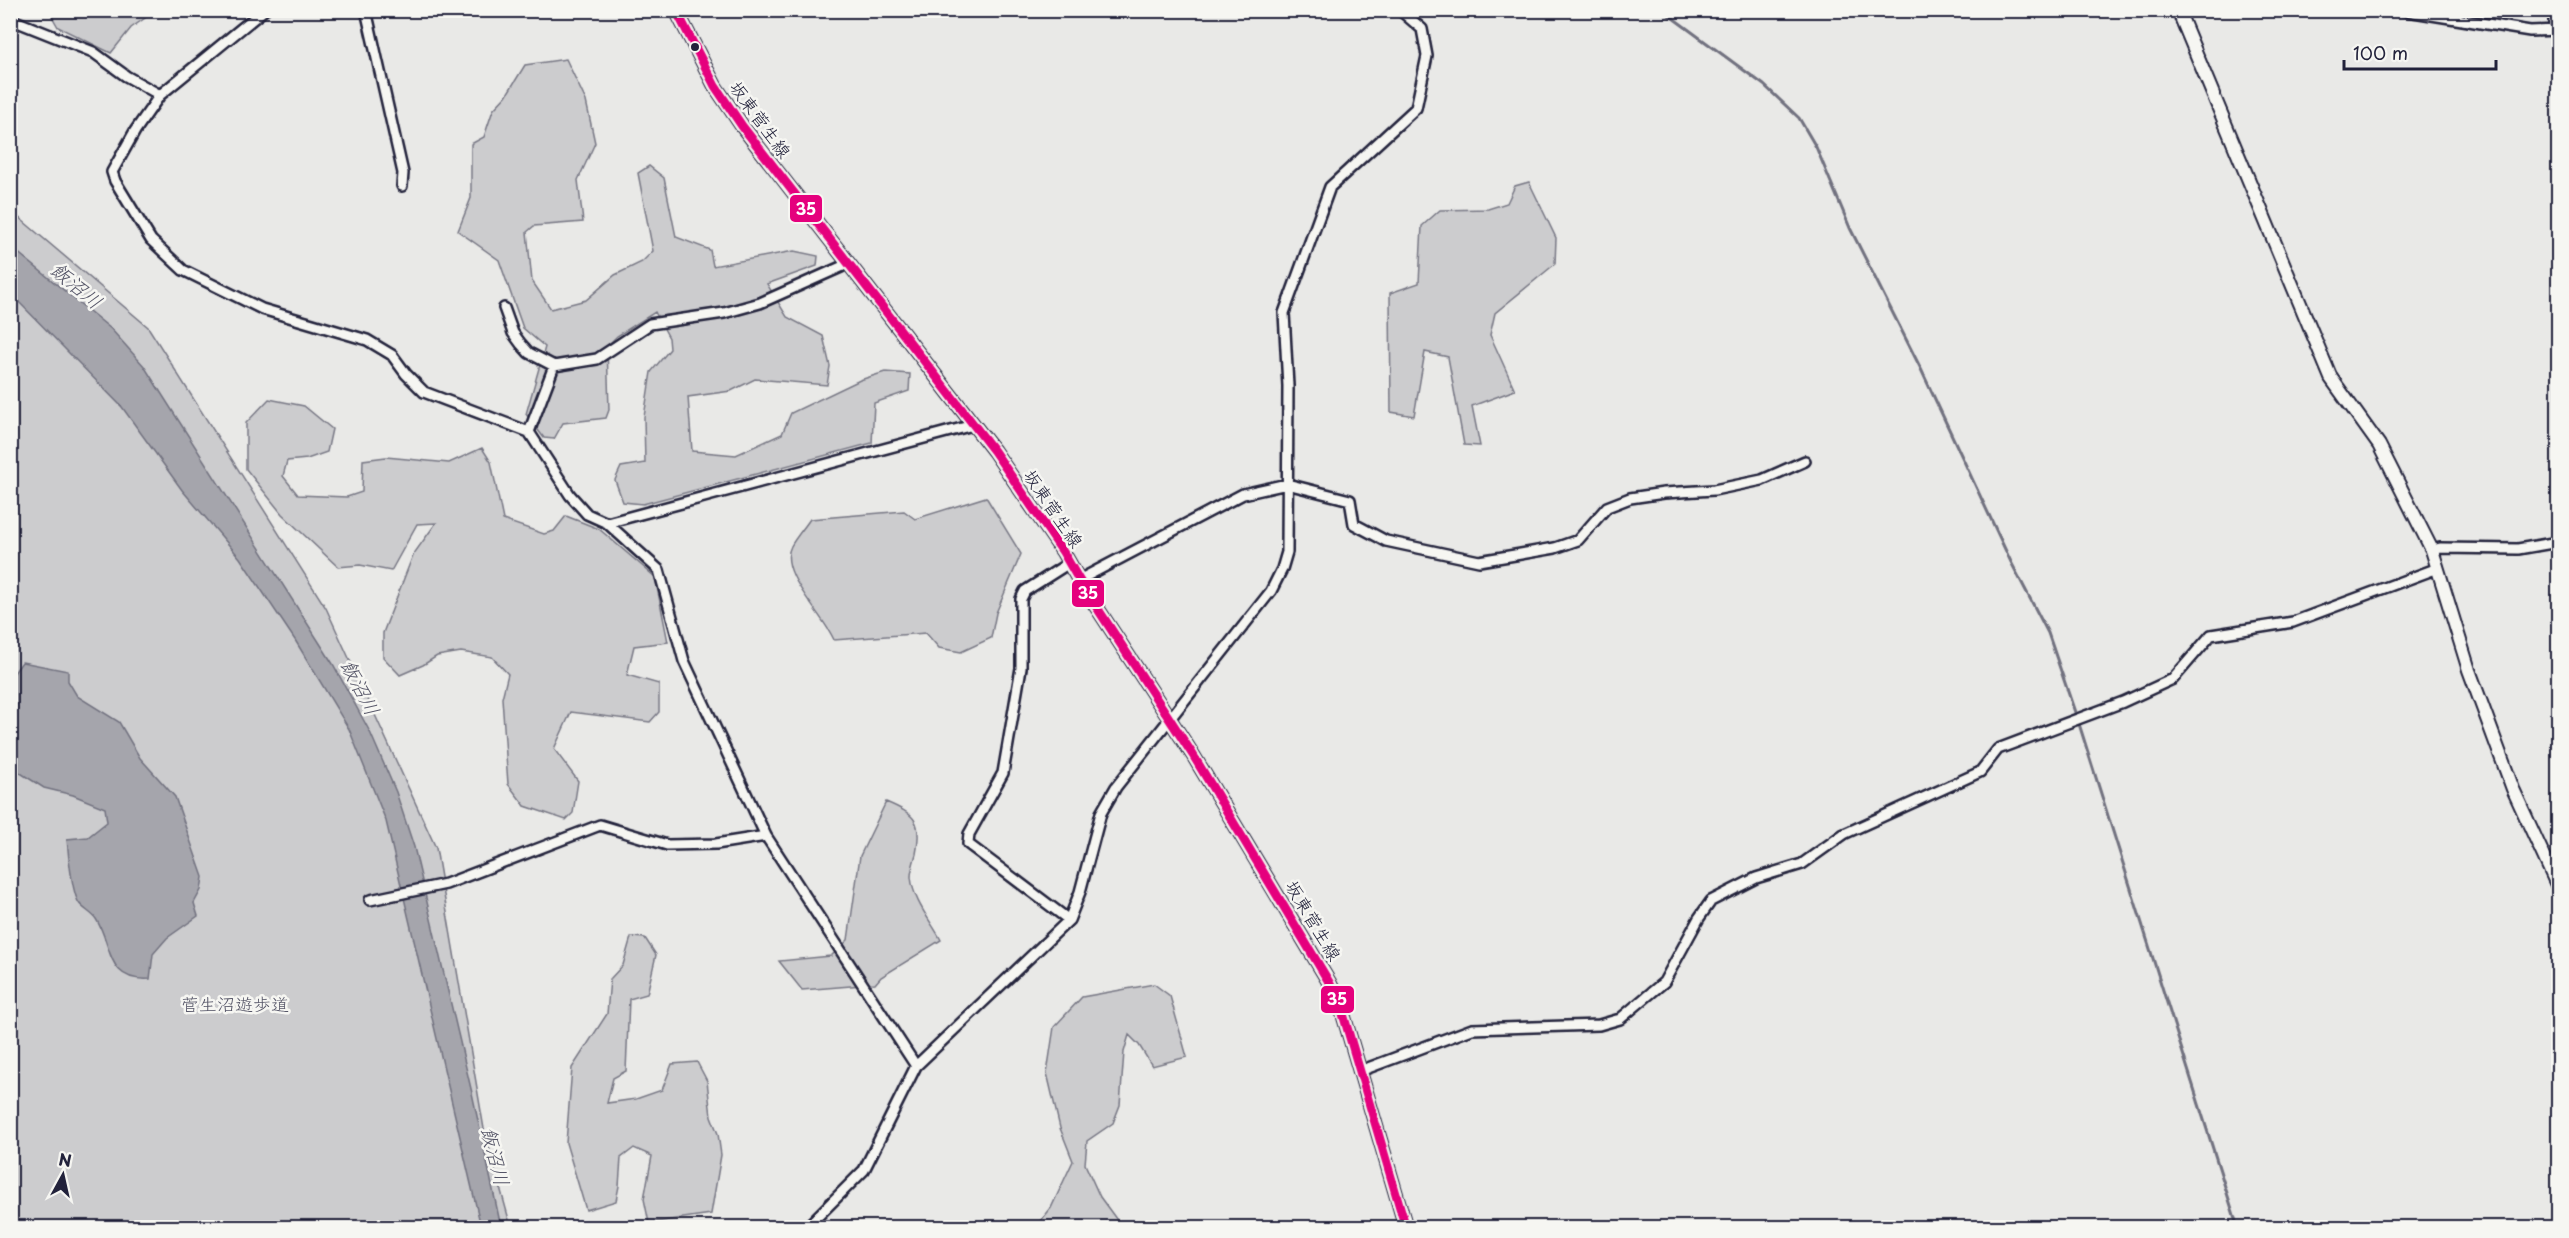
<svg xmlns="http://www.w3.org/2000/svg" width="2569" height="1238" font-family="'Playpen Sans','Klee One',sans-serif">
	<rect width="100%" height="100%" fill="#e9e9e7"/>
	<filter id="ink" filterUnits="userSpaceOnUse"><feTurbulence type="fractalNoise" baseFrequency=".0167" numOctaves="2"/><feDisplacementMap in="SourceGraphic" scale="12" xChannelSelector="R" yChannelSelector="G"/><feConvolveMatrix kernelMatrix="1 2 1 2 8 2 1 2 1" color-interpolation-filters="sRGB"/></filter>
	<g filter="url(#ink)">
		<!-- green -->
		<path fill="#ccccce" stroke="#777784" stroke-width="1.5" d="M49 11H155L131 28 111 53 58 27Z
			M566 59 586 101 595 143 578 180 583 222 534 226 527 232 532 281 551 309 586 300 615 275 642 262 653 251 638 173 649 166 664 178 676 237 710 250 713 266 794 251 818 256 817 266 767 284 787 317 823 336 830 366 827 385 755 379 731 391 688 397 692 451 736 455 782 434 791 413 860 380 885 372 910 374 909 391 874 403 872 443 643 504 623 502 615 480 621 467 645 463 644 417 651 372 670 349 669 338 655 312 617 336 607 346 609 410 606 418 563 423 554 439 544 438 526 414 545 347 523 328 499 260 458 231 471 198V144L484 137 493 110 506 96 525 65Z
			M1529 182 1556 238 1555 264 1495 313 1490 335 1515 390 1472 406 1480 446 1464 445 1448 357 1425 352 1414 416 1391 412 1390 293 1419 283 1422 226 1440 210 1488 209 1507 203 1515 186Z
			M10 210 148 327 326 608 436 848 484 1129 511 1227H11Z
			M269 399 304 406 332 429 327 452 307 459 287 461 283 476 298 495 347 497 362 492 363 460 386 457 449 463 482 448 491 462 503 520 544 534 554 531 566 516 599 529 655 577 668 642 634 646 627 675 659 684V712L650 722 571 712 554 749 578 781 573 813 566 820 525 806 508 784 502 698 508 674 492 657 461 652 437 656 423 665 400 675 383 657V633L413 555 436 523 417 524 391 571 360 565 338 567 282 514 246 469V423Z
			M986 497 1021 554 996 613 991 638 961 652 939 648 926 633 834 640C824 615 777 572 791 546 796 537 804 528 810 519L904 511 915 519Z
			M886 802C914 814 923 820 916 854 914 861 911 870 911 877 913 900 930 920 941 940L881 977 875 984 802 990 779 961 831 956 848 940 860 856Z
			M631 937 645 938 656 955 647 994 629 999 626 1071 613 1078 607 1103 636 1099 662 1090 672 1064 697 1062 707 1081 711 1116 718 1134 721 1155 711 1214 649 1223 644 1199 652 1156 634 1148 621 1158 619 1186 616 1201 586 1210 566 1143 572 1068 607 1014 610 979 623 965Z
			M1154 984 1170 996 1187 1057 1152 1066 1139 1045 1129 1035 1124 1052 1120 1105 1113 1123 1087 1141 1085 1164 1100 1197 1122 1227H1036L1051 1208 1073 1161 1060 1128 1047 1073 1054 1027 1082 997Z"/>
		<!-- water -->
		<path fill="#a5a5ac" stroke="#71717f" stroke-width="1.5" d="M10 246 111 329 144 366 333 664 370 732 396 792 414 847 472 1093 501 1227H481L386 821 349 729 295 640 240 558 182 490 122 407 11 294Z
			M22 662 68 671V681L77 696 119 722 140 758 175 797 203 877 201 890 194 903 198 916 167 938 153 954 150 979C105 982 113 945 96 919 92 913 83 909 79 903 72 893 68 852 67 839L88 837 107 822 105 808 73 795 44 788 11 767V673H14Z"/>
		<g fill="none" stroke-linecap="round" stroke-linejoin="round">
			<!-- stream -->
			<path stroke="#71717f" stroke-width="3" d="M1662 10 1764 85 1799 118 1816 147 1850 228 1920 367 2011 562 2048 633 2080 727 2238 1228"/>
			<!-- street casing -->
			<g stroke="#22223b" stroke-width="14">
				<path id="street" d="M264 10 160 95 135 131 112 172 115 181 151 240 183 270 262 309 367 340 392 355 406 374 424 392 529 432 570 495 587 514 607 523 659 570 684 661 766 836 916 1066
					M366 10 403 173 402 186
					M2401 10 2530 31 2558 30
					M10 19 93 52 126 76 160 95
					M2554 29V10
					M504 308 513 333 521 344 529 353 554 366 597 359 650 324 724 313 760 303 841 267 848 262
					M529 432 554 366
					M607 523 973 425
					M2432 550 2440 548 2518 549 2558 542
					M1079 580 1243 494 1287 484 1350 500 1354 524 1386 541 1479 561 1515 555 1555 548 1578 540 1607 507 1630 498 1664 493 1714 490 1762 480 1805 461
					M370 900 446 884 600 825 667 845 716 844 766 836
					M1069 920 968 844 969 834 1003 773 1021 668V599L1025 591 1069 563
					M1360 1071 1472 1029 1599 1025 1620 1019 1664 982 1699 918 1711 901 1756 878 1802 864 1844 834 1980 772 1998 749 2123 702 2173 679 2211 635 2293 622 2438 568
					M806 1228 864 1170 916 1066 1069 920 1080 892 1101 813 1116 787 1271 591 1282 569 1287 552 1288 386 1284 313 1330 187 1416 108 1427 56 1422 29 1400 10"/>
			</g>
			<!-- secondary casing -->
			<g stroke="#22223b" stroke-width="16">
				<path id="secondary" d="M676 10 715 86 742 126 994 451 1063 552 1079 580 1193 755 1329 982 1341 1007 1406 1228
					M2178 10 2331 378 2379 445 2432 550 2469 670 2513 789 2558 887"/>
			</g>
			<!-- street -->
			<use href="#street" stroke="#f6f6f2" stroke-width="9"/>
			<!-- secondary -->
			<use href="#secondary" stroke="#f6f6f2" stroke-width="12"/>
			<!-- bus-1 casing -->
			<g stroke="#f6f6f2" stroke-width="14">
				<path id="bus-1" d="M676 10 715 86 742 126 994 451 1063 552 1079 580 1193 755 1329 982 1341 1007 1406 1228"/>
			</g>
			<!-- bus-1 -->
			<use href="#bus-1" stroke="#e5007d" stroke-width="9"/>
		</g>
	</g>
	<!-- markers -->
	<circle fill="#22223b" stroke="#f6f6f2" stroke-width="2" cx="695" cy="47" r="5"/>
	<g text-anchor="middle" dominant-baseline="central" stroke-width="5" stroke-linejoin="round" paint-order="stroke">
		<!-- street labels -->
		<g font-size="18" fill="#22223b" stroke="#f6f6f2">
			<text transform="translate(761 119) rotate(54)">坂東菅生線</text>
			<text transform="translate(1054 508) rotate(56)">坂東菅生線</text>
			<text transform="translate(1314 920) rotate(59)">坂東菅生線</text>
		</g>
		<!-- park labels -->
		<g font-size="18" fill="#555567" stroke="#f6f6f2">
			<text x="235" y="1003">菅生沼遊歩道</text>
		</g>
		<!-- water labels -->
		<g font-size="20" font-style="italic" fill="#565668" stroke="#f6f6f2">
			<text transform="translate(77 285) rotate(40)">飯沼川</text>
			<text transform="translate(361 687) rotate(63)">飯沼川</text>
			<text transform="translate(496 1156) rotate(76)">飯沼川</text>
		</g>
	</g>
	<g stroke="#f6f6f2" stroke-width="2">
		<rect x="789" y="194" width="34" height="29" rx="6" fill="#e5007d"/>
		<rect x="1071" y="579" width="34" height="29" rx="6" fill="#e5007d"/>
		<rect x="1320" y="985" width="35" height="29" rx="6" fill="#e5007d"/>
	</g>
	<g font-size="16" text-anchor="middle" font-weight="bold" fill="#fff">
		<text x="806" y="215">35</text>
		<text x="1088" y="599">35</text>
		<text x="1337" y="1005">35</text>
	</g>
	<!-- margin -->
	<rect width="2569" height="1238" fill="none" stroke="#f6f6f2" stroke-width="36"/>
	<rect x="18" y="18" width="2533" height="1202" fill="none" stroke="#22223b" stroke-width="2" filter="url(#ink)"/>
	<!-- north arrow -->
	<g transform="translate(63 1175) rotate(8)" stroke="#f6f6f2" stroke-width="4.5" paint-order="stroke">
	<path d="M0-4.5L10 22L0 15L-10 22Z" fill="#22223b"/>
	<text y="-9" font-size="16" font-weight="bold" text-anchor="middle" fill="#22223b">N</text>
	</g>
	<!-- scale -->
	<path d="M2344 60v9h152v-9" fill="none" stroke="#22223b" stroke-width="3"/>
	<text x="2353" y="60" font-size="18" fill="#22223b" stroke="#f6f6f2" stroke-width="4.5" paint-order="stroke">100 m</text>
</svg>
